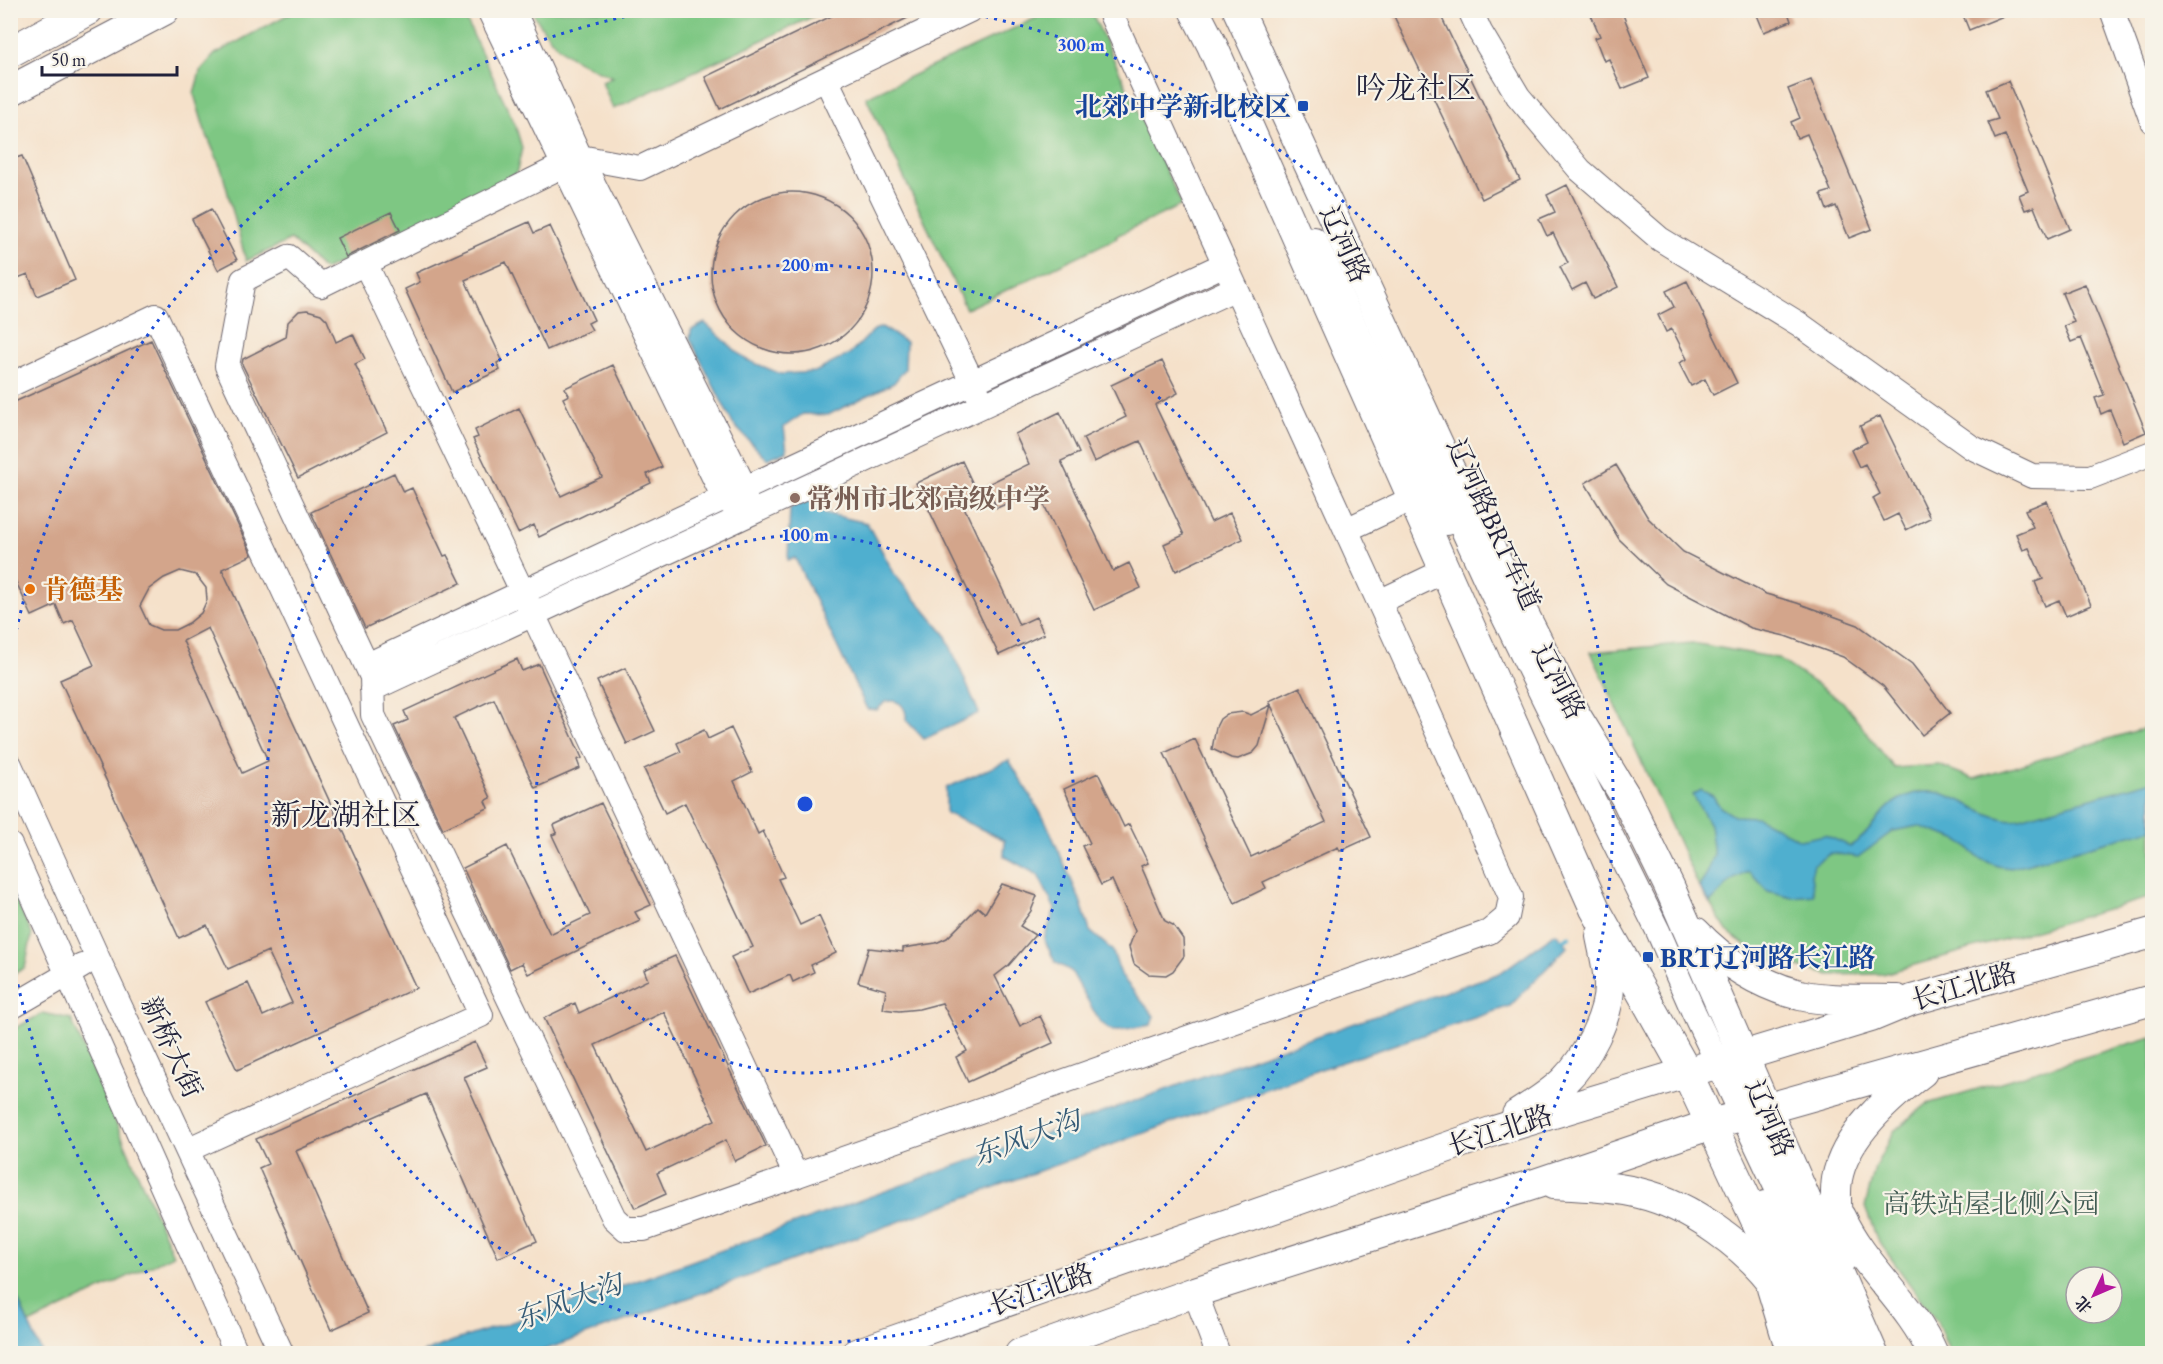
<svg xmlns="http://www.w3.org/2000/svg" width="2163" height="1364" font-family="'EB Garamond','Noto Serif SC',serif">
	<rect width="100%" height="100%" fill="#f7f3e8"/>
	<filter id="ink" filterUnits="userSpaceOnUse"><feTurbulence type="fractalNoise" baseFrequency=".0167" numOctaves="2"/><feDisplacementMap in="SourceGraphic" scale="12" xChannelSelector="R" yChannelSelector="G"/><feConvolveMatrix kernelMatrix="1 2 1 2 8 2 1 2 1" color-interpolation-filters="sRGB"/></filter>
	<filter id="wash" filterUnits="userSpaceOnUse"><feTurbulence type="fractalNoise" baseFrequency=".008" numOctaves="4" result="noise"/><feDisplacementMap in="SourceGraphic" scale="24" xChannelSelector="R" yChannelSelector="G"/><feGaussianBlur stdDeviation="1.35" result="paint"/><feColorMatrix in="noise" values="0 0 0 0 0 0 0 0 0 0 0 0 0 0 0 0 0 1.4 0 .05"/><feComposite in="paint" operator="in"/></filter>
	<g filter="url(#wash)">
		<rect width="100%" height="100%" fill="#f5e1ca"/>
		<!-- green -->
		<path fill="#7ec783" stroke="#50745f" stroke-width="1.5" fill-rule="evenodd" d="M294 11H462L515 124 522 148 517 171 507 185 324 270 291 240 246 261 222 171 204 128 194 94 200 71 215 54Z
			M532 11H825L613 109 602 82 613 77C571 60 554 51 532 11Z
			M1051 11H1091L1182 205 1116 236 1117 238 966 309 866 97Z
			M1692 643 1777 658 1843 702 1894 768 1939 765 1974 779 2152 726V897L1883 974 1830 975 1762 958 1727 931 1699 887 1591 652Z
			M10 887 32 934 25 968 11 975Z
			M43 1013 71 1019 173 1255 29 1324 11 1285 10 1031Z
			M2152 1037V1353H1950L1937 1322 1877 1239 1865 1207 1875 1167 1894 1131 1927 1104ZM2076 1277H2112V1313H2076Z"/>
		<!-- water -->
		<path fill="#50afcf" stroke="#396885" stroke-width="1.5" d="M705 323 745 359 781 374 815 372 850 354 874 330 882 327 906 342 905 369 894 383 828 415 803 414 784 427 787 451 767 459 733 424 690 339 691 330Z
			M815 498 824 513 867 523 895 575 945 634 979 713 924 739 906 720C907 706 898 698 885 702L877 710 867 709 795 558 788 560 790 508Z
			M1009 760 1046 822 1080 900 1090 931 1112 950 1122 977 1154 1016 1151 1025 1113 1031 1100 1022 1071 971 1055 962 1044 939 1055 909 1038 875 1004 856 1005 840 946 813V788Z
			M2152 781V829L2011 868 1997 866 1979 858 1959 840 1918 826 1893 831 1858 857 1831 853 1814 864 1811 875 1814 895 1792 897 1768 891 1749 871 1732 880 1710 903 1699 887 1706 876 1714 855 1710 825 1693 795 1701 790 1713 796 1720 807 1734 816 1757 817 1800 840 1825 835 1850 846C1871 835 1879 810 1900 799 1945 775 1971 817 2013 820Z
			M1556 933 1568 946 1510 1006 1324 1068 536 1353H422L453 1341 620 1287 1248 1060 1500 973Z
			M10 1285H11L42 1353H11Z"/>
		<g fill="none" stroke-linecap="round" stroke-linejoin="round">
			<!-- stream -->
			<path stroke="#50afcf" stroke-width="5" d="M1558 943 1569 937"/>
		</g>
		<g id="blocks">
			<!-- building -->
			<path fill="#d3a58b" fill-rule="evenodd" d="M844 10H924L720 109 705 77Z
				M1391 10H1438L1520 180 1482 199Z
				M1589 10H1621L1649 78 1622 89 1609 59 1604 61 1595 38 1600 36Z
				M1755 10H1787L1791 21 1764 32Z
				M1961 10H2016V11L1969 30Z
				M1811 80 1872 229 1849 238 1836 206 1827 210 1821 194 1831 191 1807 134 1797 138 1791 122 1800 118 1788 89Z
				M2008 81 2070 229 2047 239 2034 207 2025 210 2019 195 2028 191 2005 135 1995 139 1988 122 1998 119 1986 90Z
				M22 156 75 280 37 296 28 274 10 281V160Z
				M1567 185 1618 287 1593 299 1585 283 1572 290 1560 267 1568 263 1553 233 1547 236 1539 219 1555 212 1547 195Z
				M711 273a81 81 0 1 1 162 0a81 81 0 1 1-162 0Z
				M211 209 237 260 218 270 192 219Z
				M391 212 400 230 346 257 337 238Z
				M529 222 534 233 550 226 594 320 588 323 592 330 547 350 506 262 465 280 502 360 497 363 500 370 452 392 405 289 420 282 416 273Z
				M1687 281 1737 383 1713 395 1705 379 1691 386 1679 363 1687 359 1672 329 1666 332 1658 315 1674 307 1666 291Z
				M2085 284 2146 432 2123 442 2110 410 2101 414 2095 398 2104 395 2081 338 2071 342 2064 326 2074 322 2062 293Z
				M307 310 321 314 327 320 336 342 353 334 365 359 355 364 387 432 298 478 242 364 243 359 286 337 288 322 299 311Z
				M151 340 252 555 222 569 416 988 237 1070 205 1002 248 983 263 1016 292 1003 268 951 228 969 207 925 179 938 60 680 94 665 73 620 64 624 56 605 32 616 10 569V404ZM180 571 196 575 206 588 207 600 201 613 189 623 175 630H161L149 625 140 606 149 589 164 578ZM208 628 268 761 242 773 183 641Z
				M1162 361 1178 393 1155 405 1211 522 1230 513 1243 539 1176 571 1164 544 1184 535 1140 441 1094 462 1083 438 1126 417 1111 385Z
				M613 365 662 467 647 474 651 483 539 537 534 525 518 533 473 439 478 437 475 430 519 408 561 496 602 477 563 398 569 395 565 388Z
				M1060 412 1079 453 1061 461 1113 571 1129 563 1141 588 1094 610 1037 490 997 508 986 485 1029 464 1015 434Z
				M1880 416 1930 518 1906 530 1898 514 1884 521 1873 498 1880 494 1865 464 1859 467 1851 450 1867 442 1860 426Z
				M962 461 980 499 964 507 1019 625 1036 617 1044 634 999 655 916 483Z
				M1616 465 1648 518 1683 552 1766 594 1797 603 1858 625 1912 664 1950 713 1922 735 1883 686 1843 657 1785 636 1751 628 1666 584 1619 539 1585 483Z
				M394 473 403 492 412 488 444 556 447 555 461 583 365 628 311 512Z
				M2047 501 2091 605 2066 616 2059 600 2045 606 2035 582 2043 579 2029 548 2023 550 2016 534 2033 527 2025 510Z
				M517 659 522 671 539 664 582 758 577 760 580 768 535 788 494 699 454 718 491 798 485 801 488 808 443 829 394 726 408 720 404 711Z
				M625 668 655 731 627 744 597 681Z
				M1300 687 1371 837 1340 851 1338 847 1263 882 1266 888 1235 903 1164 753 1195 739 1251 857 1326 822 1269 701Z
				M1271 705 1259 746 1253 753 1238 759 1231 758 1212 749 1216 727 1220 719 1227 714 1243 712 1251 715Z
				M731 728 752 772 734 781 758 834 763 831 784 877 778 879 800 925 819 916 836 953 811 965 814 972 793 982 790 975 748 994 731 957 753 947 685 803 665 813 644 769 681 752 677 743 704 730 708 739Z
				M1098 773 1124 827 1129 824 1148 863 1141 866 1165 921 1173 925 1183 939 1184 956 1173 971 1166 975 1148 974 1134 964 1129 947 1135 931 1112 880 1101 885 1082 846 1090 843 1064 789Z
				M601 803 651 905 635 912 640 921 528 974 522 963 510 969 463 868 507 846 550 934 590 915 552 835 557 833 554 825Z
				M1002 884 1037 896 1031 911 1020 926 1035 935 1009 965 995 976 1020 1026 1040 1016 1053 1043 968 1082 956 1057 967 1051 942 1003 919 1009 899 1011 883 1009 886 990 858 982 869 948 903 952V948L936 943 947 938 978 907 985 913Z
				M675 956 766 1146 735 1161 726 1140 657 1173 666 1194 635 1208 544 1018 575 1003 579 1013 648 980 644 970ZM664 1012 715 1120 646 1152 595 1045Z
				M475 1042 487 1067 464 1077 537 1241 498 1258 426 1094 296 1151 368 1313 331 1330 259 1168 268 1164 256 1139Z"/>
		</g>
	</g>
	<g filter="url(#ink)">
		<use href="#blocks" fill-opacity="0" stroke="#6c656d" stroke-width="1.5"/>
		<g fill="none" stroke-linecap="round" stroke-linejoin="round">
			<!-- minor casing -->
			<g stroke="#6c656d" stroke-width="26">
				<path id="minor" d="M489 10 724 498 745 515V488L580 157 513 10
					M970 10 640 168 580 157 321 285 289 257 243 280 227 366 372 677 373 715 614 1218 626 1229H644L1489 932 1507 917 1511 897 1400 648 1109 10
					M1470 10 1480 32 1518 96 1580 170 1660 239 1799 324 1971 447 2032 476 2090 477 2152 453
					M2112 10 2152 121
					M826 79 979 396
					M1314 239 1446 523
					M365 263 533 614 796 1176
					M10 385 156 316 481 1015 187 1150
					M1448 497 1489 587 1658 931 1694 1013 1855 1354
					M1346 530 1414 498
					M1379 602 1446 570
					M367 665 1225 264
					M372 689 1236 288
					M10 765 98 959 282 1354
					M10 845 237 1354
					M10 1008 82 966
					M1765 1203 1835 1354
					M1195 1292 1218 1354"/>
			</g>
			<!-- major casing -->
			<g stroke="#6c656d" stroke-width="32">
				<path id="major" d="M1194 10 1212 45 1595 909 1687 1073 1819 1354
					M1238 10 1449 468 1574 713 1625 796 1669 886 1873 1354
					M10 52 88 10
					M10 91 164 10
					M1695 932C1723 962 1760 985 1800 995 1831 1002 1865 999 1897 1000
					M1517 1115C1533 1105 1551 1094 1565 1080 1586 1059 1609 1017 1609 986 1609 970 1604 952 1601 936
					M1553 1184C1582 1186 1611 1186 1639 1193 1690 1205 1750 1248 1779 1291
					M1840 1217C1863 1267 1911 1303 1933 1354
					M1842 1258C1838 1237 1834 1199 1837 1179 1845 1135 1889 1097 1922 1072
					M1772 1288 1792 1354
					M856 1354 1494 1131 1871 1017 1912 1000 2152 933
					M1020 1354 1195 1292 1538 1183 1712 1124 2152 1000"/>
			</g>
			<!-- minor -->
			<use href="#minor" stroke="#fff" stroke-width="24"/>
			<!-- major -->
			<use href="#major" stroke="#fff" stroke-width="30"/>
		</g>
	</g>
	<!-- distance rings -->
	<g fill="none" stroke="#1d4ed8" stroke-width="3" stroke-dasharray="3 6">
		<circle cx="805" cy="804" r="269"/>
		<circle cx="805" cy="804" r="539"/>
		<path d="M209 1350A808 808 0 0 1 11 951M11 657A808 808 0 0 1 651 11M959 11A808 808 0 0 1 1401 1350"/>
	</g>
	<!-- markers -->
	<g fill="#1a4fb4" stroke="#f7f3e8" stroke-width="2">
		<rect x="1297" y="100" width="12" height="12" rx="3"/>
		<rect x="1642" y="951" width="12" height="12" rx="3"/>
	</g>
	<circle fill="#8d6e63" stroke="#f7f3e8" stroke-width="2" cx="795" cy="498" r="6"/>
	<circle fill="#e8710a" stroke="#f7f3e8" stroke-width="2" cx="30" cy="589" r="6"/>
	<g text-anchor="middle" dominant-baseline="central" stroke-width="4.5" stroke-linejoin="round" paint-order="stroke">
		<!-- transit labels -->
		<g font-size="27" font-weight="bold" fill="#164399" stroke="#f7f3e8" text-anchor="end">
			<text x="1291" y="106">北郊中学新北校区</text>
			<text x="1660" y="957" text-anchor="start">BRT辽河路长江路</text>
		</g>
		<!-- street labels -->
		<g font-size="27" fill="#22223b" stroke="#f7f3e8">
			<text transform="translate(1345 244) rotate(65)">辽河路</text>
			<text transform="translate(1494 524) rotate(65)">辽河路BRT车道</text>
			<text transform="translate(1559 681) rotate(62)">辽河路</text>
			<text transform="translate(1964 986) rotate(-16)">长江北路</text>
			<text transform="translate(172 1047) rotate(65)">新桥大街</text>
			<text transform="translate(1770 1118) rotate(66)">辽河路</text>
			<text transform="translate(1500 1130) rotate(-18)">长江北路</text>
			<text transform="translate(1041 1289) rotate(-19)">长江北路</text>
		</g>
		<!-- education labels -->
		<g font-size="27" font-weight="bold" fill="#785e54" stroke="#f7f3e8" text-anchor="start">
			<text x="807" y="498">常州市北郊高级中学</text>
		</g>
		<!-- food labels -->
		<g font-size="27" font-weight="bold" fill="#c56008" stroke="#f7f3e8" text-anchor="start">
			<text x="42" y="589">肯德基</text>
		</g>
		<!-- park labels -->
		<g font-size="27" fill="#425c54" stroke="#f7f3e8">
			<text x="1991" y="1203">高铁站屋北侧公园</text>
		</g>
		<!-- water labels -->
		<g font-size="28" font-style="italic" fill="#345a76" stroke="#f7f3e8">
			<text transform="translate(1026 1137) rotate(-20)">东风大沟</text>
			<text transform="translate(568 1301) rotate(-20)">东风大沟</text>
		</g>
		<!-- quarter labels -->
		<g font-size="30" fill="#22223b" stroke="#f7f3e8">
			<text x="1416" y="87">吟龙社区</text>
			<text x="346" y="814">新龙湖社区</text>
		</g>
	</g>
	<circle cx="805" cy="804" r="9" fill="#1d4ed8" stroke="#f7f3e8" stroke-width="3"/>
	<g font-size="18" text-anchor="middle" font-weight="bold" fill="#1d4ed8" stroke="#f7f3e8" stroke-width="4.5" stroke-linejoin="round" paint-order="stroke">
		<text x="1081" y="51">300 m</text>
		<text x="805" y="271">200 m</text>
		<text x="805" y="541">100 m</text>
	</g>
	<!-- margin -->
	<rect width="2163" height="1364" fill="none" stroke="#f7f3e8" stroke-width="36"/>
	<!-- north arrow -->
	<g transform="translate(2094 1295) rotate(226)"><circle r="28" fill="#f7f3e8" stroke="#a29fa3" stroke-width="1.5"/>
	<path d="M0-4.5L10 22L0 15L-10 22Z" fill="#b5179e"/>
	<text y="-9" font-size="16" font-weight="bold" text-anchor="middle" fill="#22223b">北</text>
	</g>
	<!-- scale -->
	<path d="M42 66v9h135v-9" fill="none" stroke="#22223b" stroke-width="3"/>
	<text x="51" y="66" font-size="18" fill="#22223b" stroke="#f7f3e8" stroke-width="4.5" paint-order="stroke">50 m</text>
</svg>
